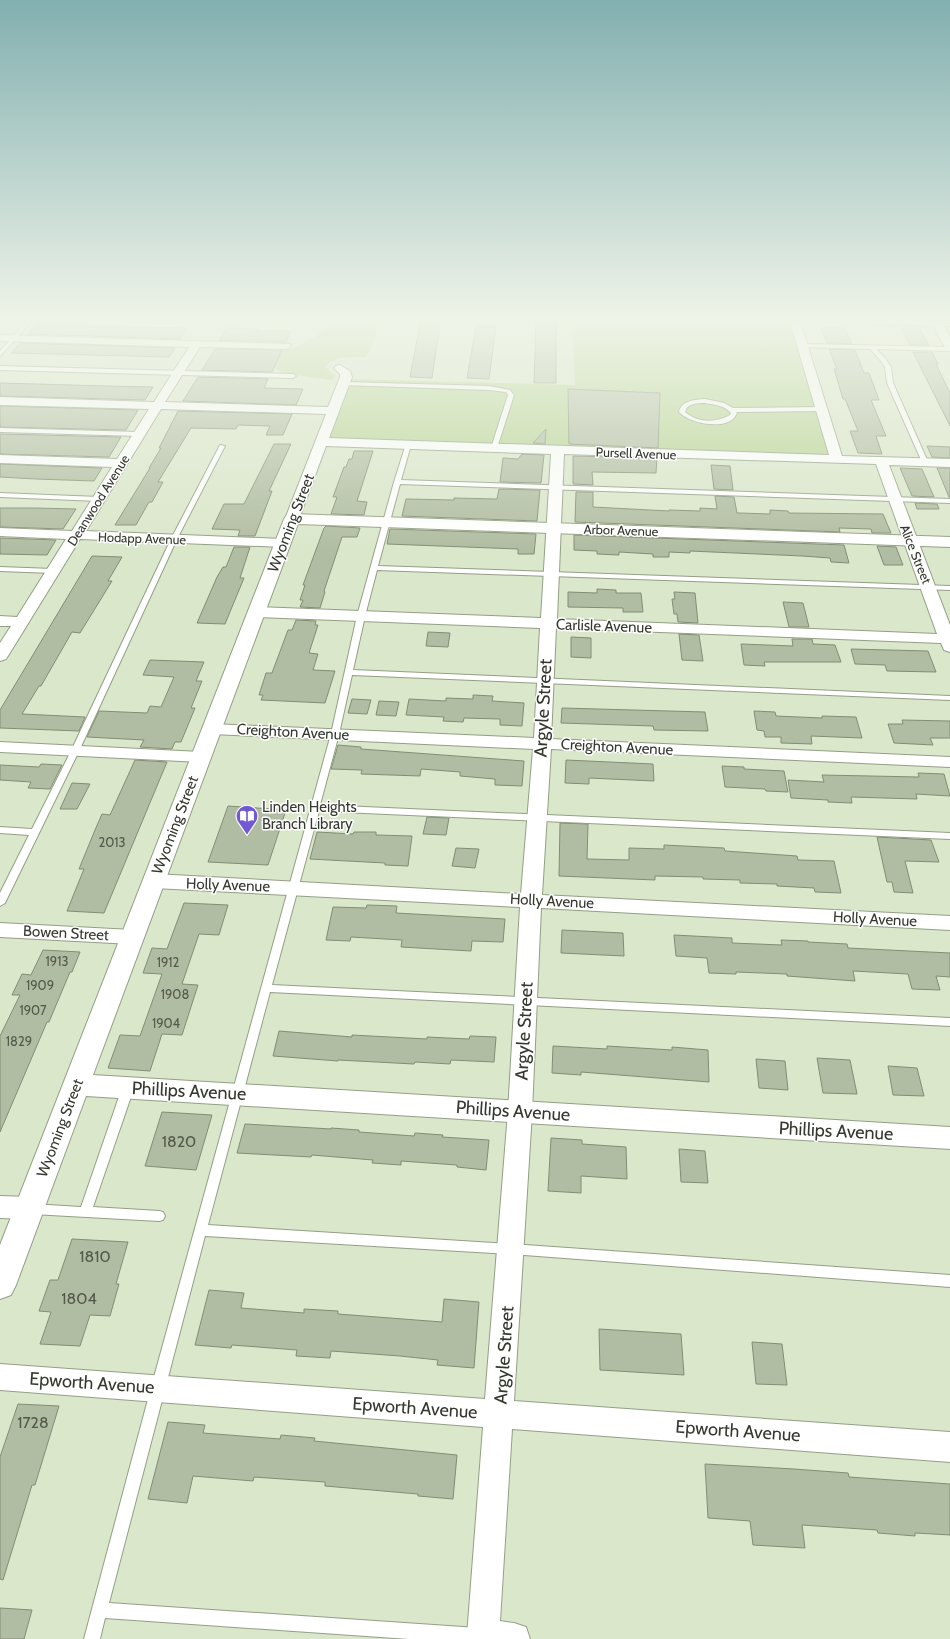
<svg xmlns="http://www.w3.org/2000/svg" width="950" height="1639" font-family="Cabin,sans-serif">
	<rect width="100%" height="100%" fill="#dbe7cb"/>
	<!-- green -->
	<path fill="#b9d494" d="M334 321H380L372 346 366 357C351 357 336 355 325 367L335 376 331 380 282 373 274 367 281 351 296 347 315 337Z
		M572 321H795L837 459 321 442 345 379 575 385Z"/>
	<!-- building -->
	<path fill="#b1bda2" stroke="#828d74" d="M536 321H556V383H534Z
		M39 322 88 324 86 326 187 328 180 339 28 334Z
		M420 324H440L432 378 410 377Z
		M476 326H496L489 379 467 378Z
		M227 328 256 329 259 330 258 331H291L286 342 219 340Z
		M821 328H845L852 344 827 343Z
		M902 329H920L929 345H910Z
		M20 343 175 348 169 357 11 353Z
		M215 349 282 350 272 372 202 370Z
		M829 349 855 350 864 373H869L879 400H871L886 436H876L882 454 858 453 850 431H858L845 399H843L834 369H837Z
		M913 352H932L938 364H936L950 393V426Z
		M198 377 268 379 264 388 303 389 296 405 183 401Z
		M0 383 107 386 153 387 145 400 0 396Z
		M568 389 660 393 658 448 569 444Z
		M0 406 138 410 126 430 0 427Z
		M178 411 292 414 283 435H266L270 426 238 425 236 429 191 428 158 482H163L152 502H149L136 525H115L150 468H149L161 448H159Z
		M546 429 545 444 533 443Z
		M0 434 121 437 109 457 0 454Z
		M274 444H291L269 491H272L255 536H238L240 530 212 529 224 504H244Z
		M927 446 950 447V458L932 457Z
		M354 451H373L357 501 367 502 364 515 331 514 337 497H333L344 467H346L349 459H352Z
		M522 454 544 455 541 483 500 482 503 458 518 459Z
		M573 456 657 458 656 473 592 472 593 485 573 484Z
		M0 464 102 468 94 481 36 479 0 477Z
		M711 465 730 466 733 490 714 489Z
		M900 468 922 469 934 497 912 496Z
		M937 468H950V498L949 497Z
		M499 489 540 490 537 521 402 516 406 499 454 500V498L497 499Z
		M576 492H593V507L669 511V510L700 511V508L717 509 715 496 734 497 737 513H740L770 514V510L788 511 789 513 883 514 891 533H872L871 529 839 528 840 532 575 522Z
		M915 503 937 504 939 509H917Z
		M0 508H36L76 509 63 529 0 527Z
		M326 526 360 528 357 537H342L324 591 325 592 320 608 300 607 303 600H300L305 585H303L324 528Z
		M390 529 536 534 534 554H518V549L387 544Z
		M574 535 844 545 849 563 831 562 830 558 802 556 690 551V553L669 552V557H653V554L619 552V555L597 554V551L574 550Z
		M0 538 56 540 47 555 0 554Z
		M877 546 896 547 903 565H884Z
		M234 547H250L240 578H244L225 624 197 623 217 577 223 567H226Z
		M92 556 122 557 108 581H112L80 633 72 632 41 686H39L22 714 85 717 79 731 0 728V710Z
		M597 589 616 590V593H641L643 612H623V608L568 607V592L597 593Z
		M674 592 695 593 698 623 678 622 677 614H674L672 599H675Z
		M783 602 803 603 809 627H789Z
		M296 620 316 621 315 625H318L309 653 318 654 313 670 335 671 325 703 261 700 263 695H259L266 673H272L288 630H292Z
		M428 632 450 633 448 647 426 646Z
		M679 634 699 635 703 661 682 660Z
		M571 637 591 638V658L571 657Z
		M792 639H812L813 644 835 645 841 662H764L765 666 744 665 741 644 793 646Z
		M851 649 928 651 936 672 887 671 885 665 855 664Z
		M150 660 204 662 196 681H202L191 708H195L181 742H175L172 749 140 747 144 740 87 737 99 711 147 713 150 706 161 707 174 677 143 675Z
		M473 695 493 696 492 701 524 703 522 726 500 725V719L464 718 463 722 443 721 444 717 406 715 409 699 446 701V698L473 699Z
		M352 699 371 700 367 714 348 713Z
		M379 701 399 702 396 716 376 715Z
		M562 708 705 712 708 731 654 730 653 726 561 723Z
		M754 711 775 712 776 716 822 718V716L856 717 862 738 811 736 812 744 781 743V737H765L764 731 757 730Z
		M902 720 950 721V738H930L933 745 894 743 888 724H903Z
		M338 745 361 747V749L524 761 522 786 495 785V779L460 776V772L421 769 420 776 361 774 362 770 331 769Z
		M135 760 167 762 104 913 67 911 84 869H79L95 830 102 814 110 815Z
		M566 760 653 764 654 781 589 778V784L565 783Z
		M41 764 62 765 50 789 28 788 31 782 0 780V765L39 767Z
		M722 766 744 767V769L784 771 788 792 766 791 765 789 725 787Z
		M918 773 944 774 950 796 916 794 917 799 851 797 852 803 828 802V800L791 798 788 780 824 782 822 775 919 777Z
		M72 783 90 784 77 809H60Z
		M228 806 286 810 268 865 208 862Z
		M427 817 449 818 446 835 423 834Z
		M560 823 588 824 587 859 629 860V848L664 849V845L724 848 725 851 797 856 798 860 834 861 841 893 815 892 814 888 777 886V884L740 883V880L703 879V877L655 876V880L559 876Z
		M317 832 353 834 354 832H376V835L412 836 408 866 385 865V863L310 859Z
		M877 837 931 840 939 862 905 861 913 893 894 892 892 882H887Z
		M456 848 479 849 475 868 452 866Z
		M184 903 228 905 219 935 199 934 182 984 198 985 182 1035 162 1034 150 1071 108 1068 120 1035 140 1036 162 974 143 973 152 948 167 949Z
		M367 905 397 906 396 913 505 919 503 942 472 941 471 951 401 947 402 940 351 937 350 941 326 940 333 907 366 908Z
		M562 930 623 933 624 956 561 953Z
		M674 935 732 938V943L782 945 781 940 808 941V942L847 944 848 948 950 953V977L936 976 940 990 912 989 908 974 853 971 855 981 787 976V974L736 972V974L709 973 707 958 676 956Z
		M43 950 80 952 72 972H70L49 1022H47L0 1132V1036L20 995H12L22 974 31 975Z
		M279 1031 352 1037V1035L427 1039V1037L469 1039 470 1036 496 1037 494 1062 451 1060 450 1064 415 1062 414 1064 338 1060V1061L273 1056Z
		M553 1046 607 1049V1046L672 1050V1047L708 1050 709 1082 581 1072V1075L552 1073Z
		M817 1058 850 1060 857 1094 823 1093Z
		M756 1059 785 1061 788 1090 759 1088Z
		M888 1066 917 1068 924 1096 893 1095Z
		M162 1112 212 1115 196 1170 145 1166Z
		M245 1124 331 1129V1128L359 1130V1132L414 1136 415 1133 443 1135 442 1137 489 1140 486 1170 457 1167V1165L401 1161V1165L372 1163 373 1160 312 1155 311 1157 237 1153Z
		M551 1138 582 1140V1144L626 1147 627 1179 581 1176V1193L548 1191Z
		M679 1149 705 1151 708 1183 681 1182Z
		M72 1239 128 1242 116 1284H119L110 1316 90 1315 80 1346 40 1344 51 1312 39 1311 50 1280H58Z
		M209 1290 244 1293 241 1308 304 1313V1309L338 1311V1314L442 1322 444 1299 479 1302 474 1368 437 1365 438 1360 400 1356 331 1351 330 1358 296 1356 297 1350 232 1345 231 1348 195 1345Z
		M599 1329 681 1334 684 1375 600 1370Z
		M752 1342 782 1344 787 1385 756 1384Z
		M18 1404 59 1406 35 1485H32L3 1580 0 1579V1457Z
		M168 1422 205 1425 203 1433 280 1439 281 1435 315 1438 314 1441 457 1455 453 1499 418 1496V1494L325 1486V1482L254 1477 253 1481 193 1476 187 1503 148 1499Z
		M705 1464 794 1469 848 1473 849 1477 950 1484V1535L915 1533V1536L878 1533 877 1530 802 1525 805 1548 753 1545 750 1521 708 1518Z
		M0 1608 32 1610 24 1639H0Z"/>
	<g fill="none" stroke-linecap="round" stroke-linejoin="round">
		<!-- service casing -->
		<g stroke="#939f85" stroke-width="2">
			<path id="service" d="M27 321H32L0 356V351Z
				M803 344 950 347V351L876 349 885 358 891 367 893 383 928 462 927 463 922 462 887 383 885 367 881 361 870 349 801 347 800 346Z
				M0 366 293 374 296 376 293 378 0 370Z
				M344 382 489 386 510 390 514 395 497 448 494 450 491 448 508 395 506 392 489 390 342 385V383Z
				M705 399 724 403 733 408 822 407 825 409 822 411 736 412 737 413C730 432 690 424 679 412 682 400 695 400 705 399ZM705 403C716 405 723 405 731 413L730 415C716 423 697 423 685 412 687 403 697 403 705 403Z
				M0 428 139 432 142 434 139 436 0 432Z
				M406 444 411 445 401 480 950 499V503L400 484 378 566 950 586V590L377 570 365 616 353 670 950 696V700L352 675 339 734 320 805 950 833V839L319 811 272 985 950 1018V1026L270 992 208 1225 511 1244 950 1275V1287L511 1254 205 1236 109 1603 478 1628 484 1630 486 1636 485 1639H409L105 1618 100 1639H84L151 1388 331 734 357 616 394 482Z
				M220 445 225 446 177 539 79 751 5 903 0 906V893L29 835 0 833V827L32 829 71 751 171 539Z
				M0 493 99 497 102 499 99 501 0 497Z
				M0 567 53 569 57 571 53 573 0 571Z
				M128 1084 132 1085 134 1088 93 1207 159 1211 163 1212 165 1216 163 1220 159 1221 32 1214 28 1213 26 1209 28 1205 32 1204 81 1207 122 1088 124 1085Z"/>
		</g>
		<!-- minor casing -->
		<g stroke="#939f85" stroke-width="2">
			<path id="minor" d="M790 321H800L842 456 950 459V467L889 465 950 625V652L944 650 941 643 556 628 551 739 950 757V767L551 749 542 895 950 916V930L541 908 532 1112 514 1401 950 1432V1462L512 1429 500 1621 514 1623 526 1627 530 1639H468L467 1636 483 1427 0 1390V1364L485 1399 508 1112 520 907 154 888 147 886 144 881 147 876 154 874 521 894 533 749 212 734 206 733 203 729 206 725 212 724 534 738 540 628 257 617 252 615 249 612 252 609 257 607 541 618 551 454 326 446 299 519 297 522 292 523 287 522 285 519 326 414 161 409 86 531 283 539 288 540 290 543 288 546 283 547 80 539 8 656 6 659 0 661V643L11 626H0V616L17 617 66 539 0 536V528L72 531 112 467 0 463V455L117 459 149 409 0 405V397L154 402 189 347 0 341V335L290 344 291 346 286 349 200 347 165 402 328 407 340 377V374L334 368 336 366 340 365 350 371 352 377 329 438 829 455ZM564 454 876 464 937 634 557 619Z
				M866 321H950V326H944L950 337V350L945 347 933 326 871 324Z
				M0 742 201 752 207 753 210 757 207 761 201 762 0 752Z
				M0 923 132 930 139 932 142 937 139 942 132 944 0 937Z
				M0 1196 29 1197 38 1200 42 1208 38 1216 29 1219 0 1218Z"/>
		</g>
		<!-- tertiary casing -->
		<g stroke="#939f85" stroke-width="2">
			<path id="tertiary" d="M292 514 950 537V547L298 524 93 1075 950 1127V1149L86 1096 16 1285 11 1295 0 1299V1245L284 519 286 516Z"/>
		</g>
		<!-- service -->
		<use href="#service" fill="#fff" fill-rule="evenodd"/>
		<!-- minor -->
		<use href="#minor" fill="#fff" fill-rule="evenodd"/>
		<!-- tertiary -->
		<use href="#tertiary" fill="#fff" fill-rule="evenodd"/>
	</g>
	<!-- sky -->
	<linearGradient id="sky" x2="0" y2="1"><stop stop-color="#82afb0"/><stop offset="0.58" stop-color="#eff4e8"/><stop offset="1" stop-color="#eff4e8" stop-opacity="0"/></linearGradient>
	<rect width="950" height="551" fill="url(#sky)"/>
	<!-- icons -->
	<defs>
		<g id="library-pin" transform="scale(1.15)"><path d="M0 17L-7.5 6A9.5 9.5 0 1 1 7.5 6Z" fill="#7159d3" stroke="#fff"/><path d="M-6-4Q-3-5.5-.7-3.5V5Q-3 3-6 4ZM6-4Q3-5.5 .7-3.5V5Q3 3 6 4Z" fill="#fff"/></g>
	</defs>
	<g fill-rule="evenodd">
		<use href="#library-pin" x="247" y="816"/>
	</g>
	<g text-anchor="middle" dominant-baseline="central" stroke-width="3" stroke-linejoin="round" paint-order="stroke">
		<!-- far-street labels -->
		<g font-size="13" fill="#34382e" stroke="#fff">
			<text transform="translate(636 453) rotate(2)">Pursell Avenue</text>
			<text transform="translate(98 500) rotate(-58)">Deanwood Avenue</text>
			<text transform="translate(621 530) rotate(2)">Arbor Avenue</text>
			<text transform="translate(142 538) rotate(2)">Hodapp Avenue</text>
			<text transform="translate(916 554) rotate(68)">Alice Street</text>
		</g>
		<!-- number labels -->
		<g font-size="13" fill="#53594b">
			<text x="112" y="842">2013</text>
			<text x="57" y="961">1913</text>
			<text x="168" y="962">1912</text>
			<text x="40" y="985">1909</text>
			<text x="175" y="994">1908</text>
			<text x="33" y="1010">1907</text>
			<text x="166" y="1023">1904</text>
			<text x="19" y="1041">1829</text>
		</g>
		<!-- street labels -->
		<g font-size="15" fill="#34382e" stroke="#fff">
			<text transform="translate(291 523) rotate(-69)">Wyoming Street</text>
			<text transform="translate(604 626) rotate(2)">Carlisle Avenue</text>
			<text transform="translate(293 732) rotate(3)">Creighton Avenue</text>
			<text transform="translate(617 747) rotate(3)">Creighton Avenue</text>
			<text transform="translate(175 825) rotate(-69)">Wyoming Street</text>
			<text transform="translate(228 885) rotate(2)">Holly Avenue</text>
			<text transform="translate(552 901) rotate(3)">Holly Avenue</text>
			<text transform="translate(875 919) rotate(3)">Holly Avenue</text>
			<text transform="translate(66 933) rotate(3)">Bowen Street</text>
			<text transform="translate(60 1128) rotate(-69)">Wyoming Street</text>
		</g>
		<!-- poi labels -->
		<g font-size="15" fill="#34382e" stroke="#fff" text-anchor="start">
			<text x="262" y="807">Linden Heights<tspan x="262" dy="17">Branch Library</tspan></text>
		</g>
		<!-- near-number labels -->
		<g font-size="16" fill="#53594b">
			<text x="179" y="1141">1820</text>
			<text x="95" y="1256">1810</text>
			<text x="79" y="1298">1804</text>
			<text x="33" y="1422">1728</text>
		</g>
		<!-- near-street labels -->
		<g font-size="18" fill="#34382e" stroke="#fff">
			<text transform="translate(543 708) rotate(-87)">Argyle Street</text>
			<text transform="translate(524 1031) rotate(-87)">Argyle Street</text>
			<text transform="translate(189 1091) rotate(3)">Phillips Avenue</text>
			<text transform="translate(513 1111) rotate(4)">Phillips Avenue</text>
			<text transform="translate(836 1131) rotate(3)">Phillips Avenue</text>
			<text transform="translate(504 1355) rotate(-86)">Argyle Street</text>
			<text transform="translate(92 1383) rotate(4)">Epworth Avenue</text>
			<text transform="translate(415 1408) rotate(4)">Epworth Avenue</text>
			<text transform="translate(738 1431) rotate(4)">Epworth Avenue</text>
		</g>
	</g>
</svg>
